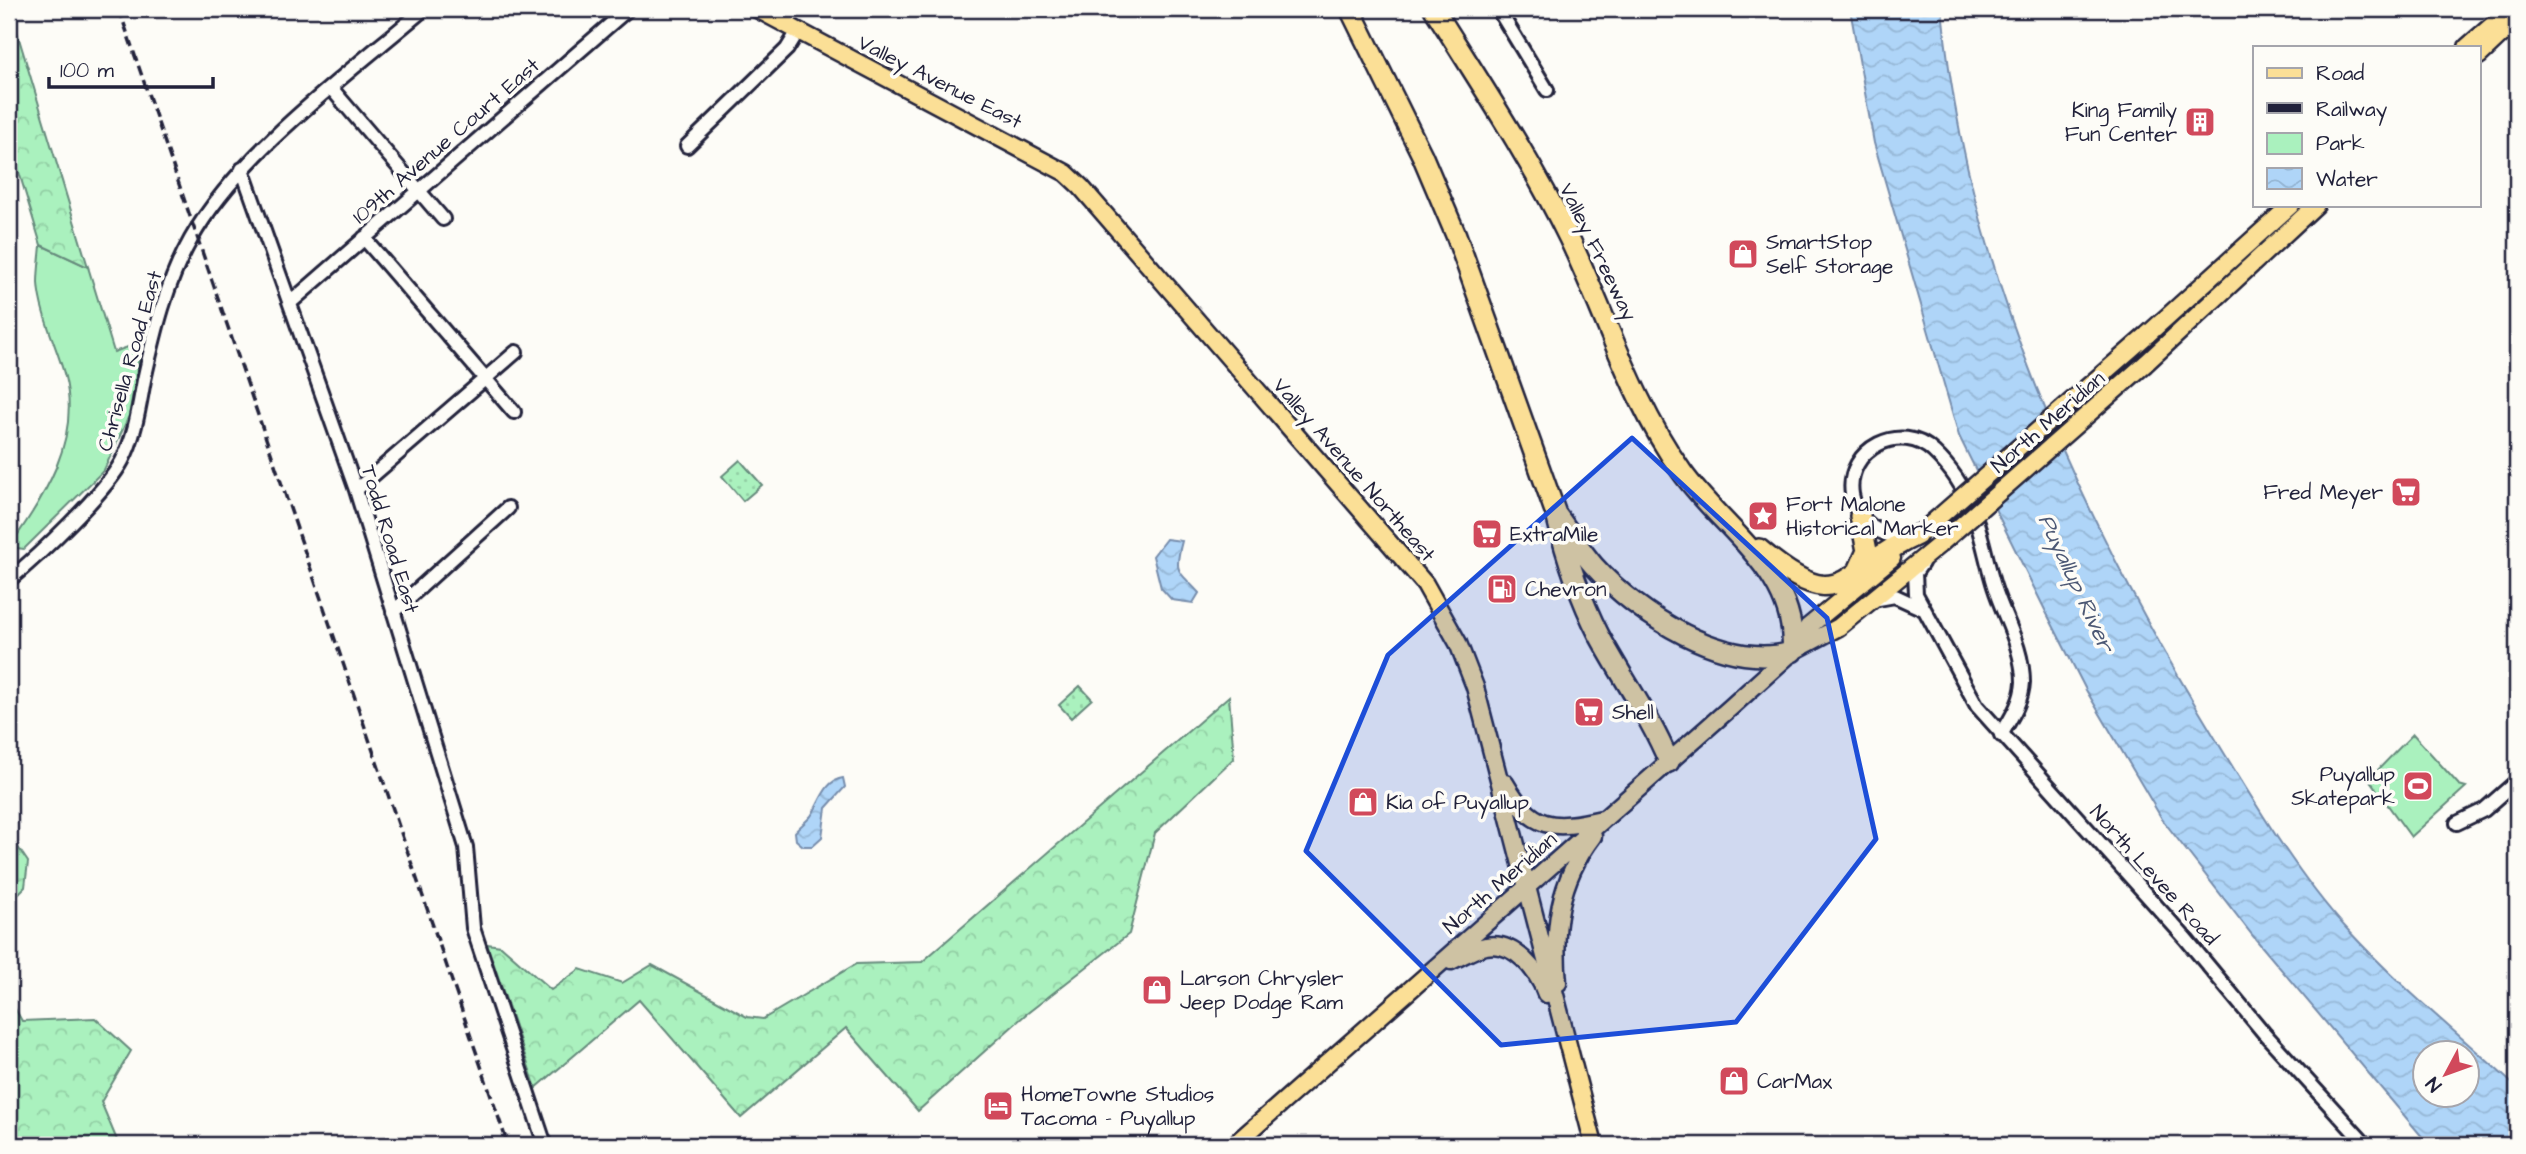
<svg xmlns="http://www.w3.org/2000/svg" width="2526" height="1154" font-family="'Architects Daughter',sans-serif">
	<defs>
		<pattern id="forest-crowns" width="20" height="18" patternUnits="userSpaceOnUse" patternTransform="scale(1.75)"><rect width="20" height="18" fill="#aaf1be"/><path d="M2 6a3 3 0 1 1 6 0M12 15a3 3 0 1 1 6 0" fill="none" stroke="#92cea4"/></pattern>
		<pattern id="wetland-marsh" width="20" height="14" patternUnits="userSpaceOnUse" patternTransform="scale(1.75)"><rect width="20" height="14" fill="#aaf1be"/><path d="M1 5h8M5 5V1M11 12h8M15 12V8" fill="none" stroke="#92cea4"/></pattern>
		<pattern id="park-dots" width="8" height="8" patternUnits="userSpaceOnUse" patternTransform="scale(1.75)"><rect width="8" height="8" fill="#aaf1be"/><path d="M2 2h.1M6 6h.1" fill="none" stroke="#92cea4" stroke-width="1.8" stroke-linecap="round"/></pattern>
		<pattern id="water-waves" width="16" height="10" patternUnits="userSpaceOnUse" patternTransform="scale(1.75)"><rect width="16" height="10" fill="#afd5f8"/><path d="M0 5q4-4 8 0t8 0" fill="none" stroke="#96b7d6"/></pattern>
	</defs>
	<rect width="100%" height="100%" fill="#fdfcf7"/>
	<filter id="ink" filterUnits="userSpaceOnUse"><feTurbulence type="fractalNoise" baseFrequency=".0143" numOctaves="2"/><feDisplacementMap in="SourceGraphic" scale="14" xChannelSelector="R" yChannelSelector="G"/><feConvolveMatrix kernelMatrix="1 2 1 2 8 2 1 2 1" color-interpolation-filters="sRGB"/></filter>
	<g filter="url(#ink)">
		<!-- green -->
		<path fill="#aaf1be" stroke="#668a7c" stroke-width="2" d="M41 245 88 267 114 352 142 342 129 416 104 470 24 549 9 547C44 498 81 440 65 377 57 346 40 315 38 283 38 271 40 258 41 245Z
			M2413 734 2459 785 2466 787 2411 837 2369 779Z"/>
		<!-- forest -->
		<path fill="url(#forest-crowns)" stroke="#668a7c" stroke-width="2" d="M9 9H10L88 267 41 245 9 139Z
			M1229 696 1234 758 1155 833 1129 934 1025 1015 918 1111 846 1028 741 1118 639 1000 536 1088 487 944 501 946 551 990 580 969 622 983 652 965 747 1017 763 1019 856 964 922 962Z
			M9 998 22 1021 95 1018 131 1051 101 1102 119 1145H9Z"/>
		<!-- wetland -->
		<path fill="url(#wetland-marsh)" stroke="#668a7c" stroke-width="2" d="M9 834 28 862 25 887 9 903Z"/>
		<!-- park -->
		<path fill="url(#park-dots)" stroke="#668a7c" stroke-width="2" d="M740 460 762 485 743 501 722 476Z
			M1080 686 1092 699 1071 718 1059 705Z"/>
		<!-- water -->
		<path fill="url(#water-waves)" stroke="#778dac" stroke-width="2" fill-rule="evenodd" d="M1850 9H1942C1966 270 2080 516 2215 738 2253 800 2298 876 2347 929 2399 986 2461 1036 2517 1088V1145H2429L2253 936 2162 819 2086 690 2045 610 1959 436 1874 143ZM2424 1052H2466V1094H2424Z
			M1166 539 1182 541C1173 575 1179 570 1199 593L1193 603 1172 600 1161 588 1153 556Z
			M843 778 845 787 826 808 822 837 812 846H803L796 840 795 832C800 826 806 822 811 816 820 803 825 780 843 778Z"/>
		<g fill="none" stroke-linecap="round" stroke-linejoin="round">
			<!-- minor casing -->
			<g stroke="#22223b" stroke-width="18">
				<path id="minor" d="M1498 9 1547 90
					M786 25 795 9
					M331 88 443 219
					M687 146 787 49 798 31
					M242 169 356 490 466 847 473 928 545 1145
					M364 238 514 412
					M290 303 628 9
					M356 490 516 352
					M1910 536C1883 540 1856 522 1852 494 1845 449 1902 420 1934 452 1950 467 1964 488 1972 509 1982 533 1986 561 1994 586 2004 618 2023 647 2023 682 2022 702 2011 718 2001 735
					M1922 563 1915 573 1916 594 1977 706 2186 939 2264 1033 2366 1145
					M9 580C38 556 105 493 122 461 135 437 139 407 144 380 155 331 166 283 191 239 240 152 348 74 424 9
					M1873 600 1895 596 1921 608
					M393 612 508 508
					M2457 823 2484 810 2517 781"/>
			</g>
			<!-- major casing -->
			<g stroke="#22223b" stroke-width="21">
				<path id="major" d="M757 9 1066 173 1081 187 1425 584 1458 643 1475 687 1594 1145
					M2467 47 2511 9
					M2479 56 2517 20
					M2147 335 2291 205
					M2145 364 2316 205
					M1792 652 1839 627 1939 545
					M1505 783C1533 831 1552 830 1602 819
					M1451 961C1463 956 1474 948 1486 946 1514 940 1538 971 1546 994
					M1558 983C1553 929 1558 882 1593 836
					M1234 1145 1730 708 1792 652 1808 627 1892 558"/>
			</g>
			<!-- highway casing -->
			<g stroke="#22223b" stroke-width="24">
				<path id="highway" d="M1350 9 1422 155 1456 235 1556 514C1566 556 1579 596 1599 635 1622 678 1650 716 1669 762
					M1434 9C1481 84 1530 158 1569 238 1606 315 1632 402 1682 472 1722 529 1799 574 1792 652 1725 671 1638 615 1594 566 1580 550 1569 531 1556 514
					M1759 549C1844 621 1839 570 1917 535
					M1858 571 1867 551 1860 516"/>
			</g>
			<!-- minor -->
			<use href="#minor" stroke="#fdfcf7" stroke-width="12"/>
			<!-- major -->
			<use href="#major" stroke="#fbdf96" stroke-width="16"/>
			<!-- highway -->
			<use href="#highway" stroke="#fbdf96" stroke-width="19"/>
			<!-- rail -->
			<path stroke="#22223b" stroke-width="3.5" stroke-dasharray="10 5" stroke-linecap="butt" d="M119 9 508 1145"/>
			<!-- major-bridge casing -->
			<g stroke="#22223b" stroke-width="21" stroke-linecap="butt">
				<path id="major-bridge" d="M1923 531 2147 335
					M1939 545 2145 364"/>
			</g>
			<!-- major-bridge -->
			<use href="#major-bridge" stroke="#fbdf96" stroke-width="16"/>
		</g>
	</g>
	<!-- marked area -->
	<path fill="#1d4ed8" fill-opacity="0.2" stroke="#1d4ed8" stroke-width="5" stroke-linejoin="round" d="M1632 438 1827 618 1876 839 1736 1022 1501 1045 1306 851 1388 655Z"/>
	<!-- icons -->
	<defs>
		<g id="building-square" transform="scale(1.575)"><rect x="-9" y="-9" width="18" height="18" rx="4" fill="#d1495b" stroke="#fdfcf7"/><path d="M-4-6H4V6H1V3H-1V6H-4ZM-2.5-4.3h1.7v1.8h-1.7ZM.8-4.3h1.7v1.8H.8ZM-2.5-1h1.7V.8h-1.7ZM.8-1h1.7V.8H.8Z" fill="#fff"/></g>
		<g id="shop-square" transform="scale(1.575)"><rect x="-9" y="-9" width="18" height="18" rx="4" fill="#d1495b" stroke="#fdfcf7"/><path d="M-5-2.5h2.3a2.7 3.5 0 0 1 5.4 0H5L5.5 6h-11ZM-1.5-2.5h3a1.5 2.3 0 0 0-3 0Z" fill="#fff"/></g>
		<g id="supermarket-square" transform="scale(1.575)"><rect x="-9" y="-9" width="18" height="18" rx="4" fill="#d1495b" stroke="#fdfcf7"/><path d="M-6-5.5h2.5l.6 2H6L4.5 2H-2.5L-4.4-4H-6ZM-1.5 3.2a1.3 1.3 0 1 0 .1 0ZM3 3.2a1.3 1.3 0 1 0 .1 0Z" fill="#fff"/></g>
		<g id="sight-square" transform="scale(1.575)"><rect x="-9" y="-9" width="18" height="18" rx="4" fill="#d1495b" stroke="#fdfcf7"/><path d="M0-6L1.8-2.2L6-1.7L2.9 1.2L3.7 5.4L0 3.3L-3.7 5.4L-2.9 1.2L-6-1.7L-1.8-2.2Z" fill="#fff"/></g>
		<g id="fuel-square" transform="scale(1.575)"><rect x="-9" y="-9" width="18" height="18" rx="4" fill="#d1495b" stroke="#fdfcf7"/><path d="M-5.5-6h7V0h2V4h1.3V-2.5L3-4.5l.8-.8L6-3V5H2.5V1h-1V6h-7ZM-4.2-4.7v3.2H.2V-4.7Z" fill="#fff"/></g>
		<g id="stadium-square" transform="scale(1.575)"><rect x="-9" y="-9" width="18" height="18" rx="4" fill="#d1495b" stroke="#fdfcf7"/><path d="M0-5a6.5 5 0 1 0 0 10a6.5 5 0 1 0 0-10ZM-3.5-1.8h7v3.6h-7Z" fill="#fff"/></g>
		<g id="hotel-square" transform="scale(1.575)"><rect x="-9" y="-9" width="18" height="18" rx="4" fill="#d1495b" stroke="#fdfcf7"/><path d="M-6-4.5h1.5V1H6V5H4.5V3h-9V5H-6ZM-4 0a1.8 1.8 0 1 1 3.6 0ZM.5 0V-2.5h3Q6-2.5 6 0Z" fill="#fff"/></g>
	</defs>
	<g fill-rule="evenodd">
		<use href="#building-square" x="2200" y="122"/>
		<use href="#shop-square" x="1743" y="254"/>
		<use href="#supermarket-square" x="2406" y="492"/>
		<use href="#sight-square" x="1763" y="516"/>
		<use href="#supermarket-square" x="1487" y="534"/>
		<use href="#fuel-square" x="1502" y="589"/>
		<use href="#supermarket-square" x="1589" y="712"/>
		<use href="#stadium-square" x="2418" y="786"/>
		<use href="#shop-square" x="1363" y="802"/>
		<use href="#shop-square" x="1157" y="990"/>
		<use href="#shop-square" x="1734" y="1081"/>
		<use href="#hotel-square" x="998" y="1106"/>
	</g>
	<g text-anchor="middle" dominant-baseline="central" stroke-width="7" stroke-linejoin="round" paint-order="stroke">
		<!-- street labels -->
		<g font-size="21" fill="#22223b" stroke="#fdfcf7">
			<text transform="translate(940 82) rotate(27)">Valley Avenue East</text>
			<text transform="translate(446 141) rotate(-41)">109th Avenue Court East</text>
			<text transform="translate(1598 252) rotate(64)">Valley Freeway</text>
			<text transform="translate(130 361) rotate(-74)">Chrisella Road East</text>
			<text transform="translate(2048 422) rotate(-41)">North Meridian</text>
			<text transform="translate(1354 470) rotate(49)">Valley Avenue Northeast</text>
			<text transform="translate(390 539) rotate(73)">Todd Road East</text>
			<text transform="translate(2154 875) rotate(48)">North Levee Road</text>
			<text transform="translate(1500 883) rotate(-41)">North Meridian</text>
		</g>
		<!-- poi labels -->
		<g font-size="21" fill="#22223b" stroke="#fdfcf7" text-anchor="start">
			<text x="2177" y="110" text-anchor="end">King Family<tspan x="2177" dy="24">Fun Center</tspan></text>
			<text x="1766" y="242">SmartStop<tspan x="1766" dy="24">Self Storage</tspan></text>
			<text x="2383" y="492" text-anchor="end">Fred Meyer</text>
			<text x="1786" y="504">Fort Malone<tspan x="1786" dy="24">Historical Marker</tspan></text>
			<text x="1510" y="534">ExtraMile</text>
			<text x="1525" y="589">Chevron</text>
			<text x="1612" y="712">Shell</text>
			<text x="2395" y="774" text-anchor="end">Puyallup<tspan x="2395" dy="24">Skatepark</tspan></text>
			<text x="1386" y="802">Kia of Puyallup</text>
			<text x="1180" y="978">Larson Chrysler<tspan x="1180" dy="24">Jeep Dodge Ram</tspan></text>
			<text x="1757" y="1081">CarMax</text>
			<text x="1021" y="1094">HomeTowne Studios<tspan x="1021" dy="24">Tacoma - Puyallup</tspan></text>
		</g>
		<!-- water labels -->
		<g font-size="23" font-style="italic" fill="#4c5874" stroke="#fdfcf7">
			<text transform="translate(2076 583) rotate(65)">Puyallup River</text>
		</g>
	</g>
	<!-- margin -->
	<rect width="2526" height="1154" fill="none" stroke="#fdfcf7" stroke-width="35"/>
	<rect x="18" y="18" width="2491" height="1119" fill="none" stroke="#22223b" stroke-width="2.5" filter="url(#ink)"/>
	<!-- legend -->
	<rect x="2253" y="46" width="228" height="161" fill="#fdfcf7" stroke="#a5a5ac" stroke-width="2"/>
	<rect x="2267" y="68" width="35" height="10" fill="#fbdf96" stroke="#a5a5ac" stroke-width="2"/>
	<text x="2316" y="80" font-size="21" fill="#22223b">Road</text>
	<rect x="2267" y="103" width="35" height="10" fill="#22223b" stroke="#a5a5ac" stroke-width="2"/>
	<text x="2316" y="116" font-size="21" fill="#22223b">Railway</text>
	<rect x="2267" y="133" width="35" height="21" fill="#aaf1be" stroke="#a5a5ac" stroke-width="2"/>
	<text x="2316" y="150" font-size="21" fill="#22223b">Park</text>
	<rect x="2267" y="168" width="35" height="21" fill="url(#water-waves)" stroke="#a5a5ac" stroke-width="2"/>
	<text x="2316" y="186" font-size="21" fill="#22223b">Water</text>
	<!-- north arrow -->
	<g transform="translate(2446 1074) rotate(229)"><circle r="33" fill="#fdfcf7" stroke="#a5a5ac" stroke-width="2"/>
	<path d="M0-5L12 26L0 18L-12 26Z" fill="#d1495b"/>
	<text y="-10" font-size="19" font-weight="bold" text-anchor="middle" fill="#22223b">N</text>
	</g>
	<!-- scale -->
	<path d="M49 77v10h164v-10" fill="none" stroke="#22223b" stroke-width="3.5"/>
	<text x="60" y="77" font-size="21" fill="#22223b" stroke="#fdfcf7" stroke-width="5" paint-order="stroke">100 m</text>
</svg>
